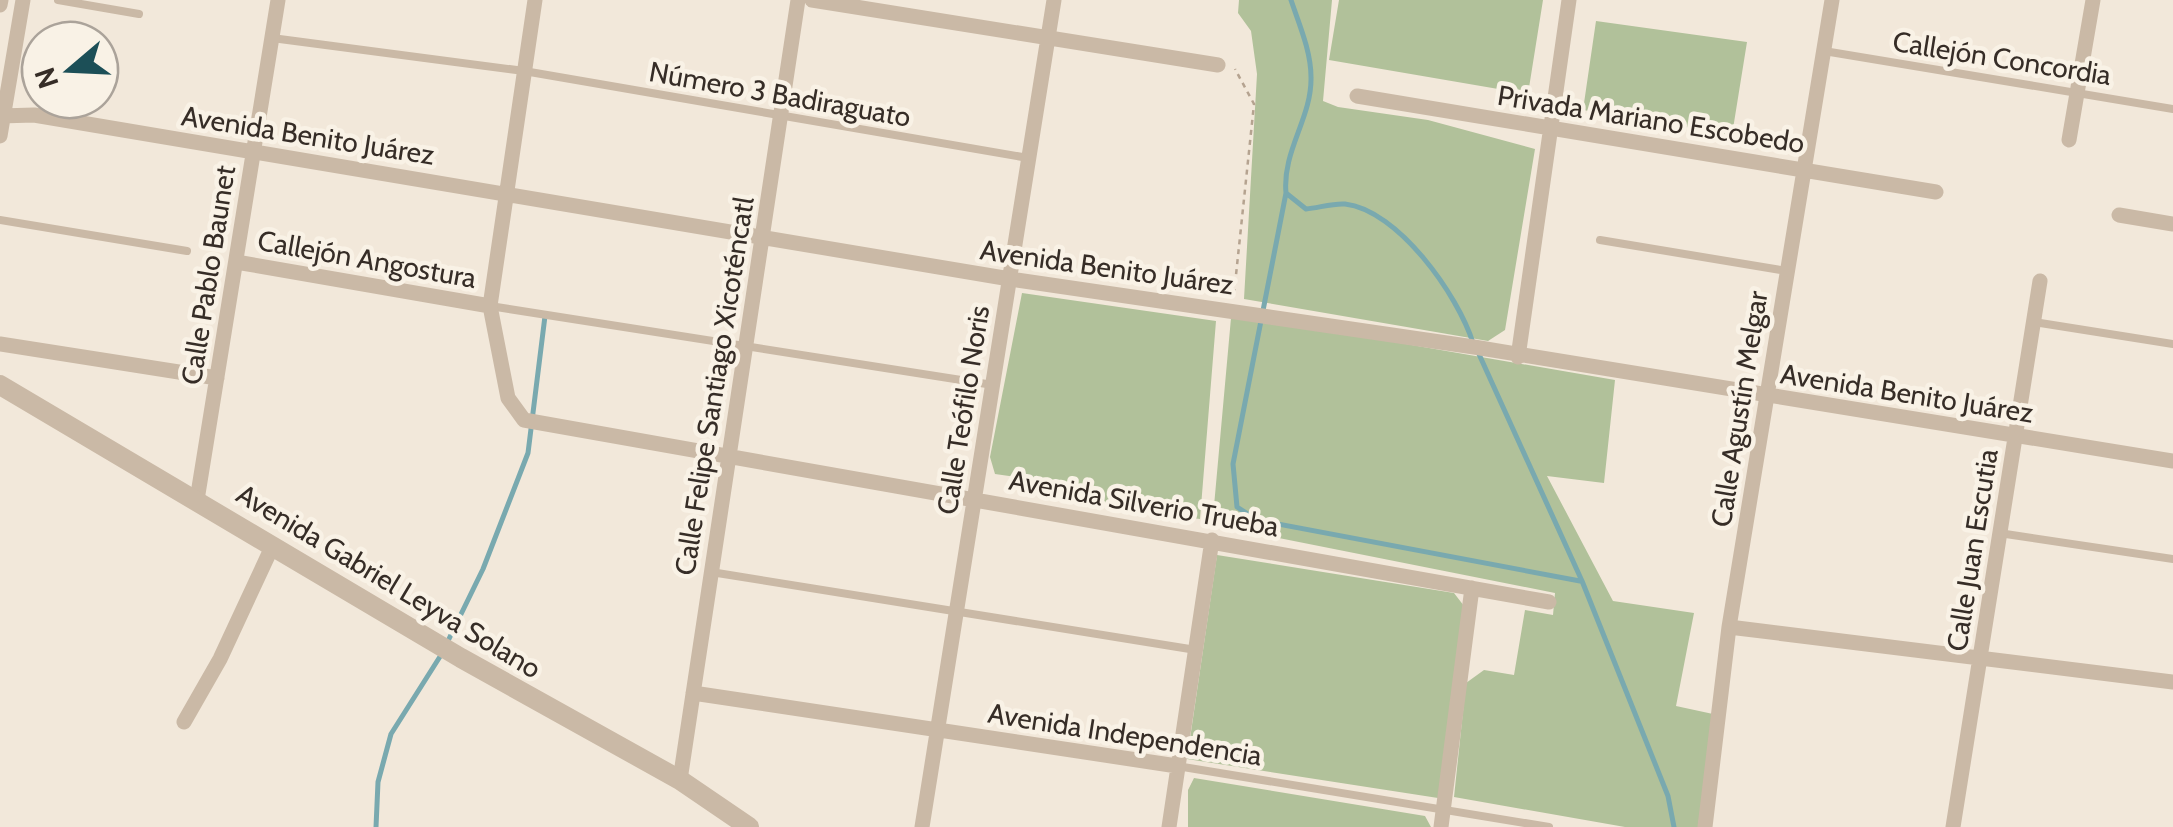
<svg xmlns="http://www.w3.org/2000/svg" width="2173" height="827" font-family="Cabin,sans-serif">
	<rect width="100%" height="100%" fill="#f2e8da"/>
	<!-- green -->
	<path fill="#b1c19a" d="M1239 0H1332L1323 101 1338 107 1428 120 1535 149 1505 330 1488 341 1244 299 1257 74 1251 31 1238 13Z
		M1339 0H1543L1528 94 1329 60Z
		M1596 21 1747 42 1732 135 1583 110Z
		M1022 293 1216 321 1200 519 1043 499 1045 481 995 474 990 457Z
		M1244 316 1615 380 1604 483 1547 476 1613 601 1694 613 1676 706 1713 714 1698 827H1625L1454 797 1466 683 1484 670 1514 675 1525 610 1553 615 1555 593 1233 529 1214 506 1231 318Z
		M1217 555 1454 593 1464 606 1438 798 1187 759Z
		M1194 778 1425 816 1431 827H1188V790Z"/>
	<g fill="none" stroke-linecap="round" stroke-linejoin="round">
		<!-- stream -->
		<path stroke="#79a9af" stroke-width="5" d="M1291 0C1299 24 1311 51 1311 77 1312 118 1282 151 1286 193L1306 209C1318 208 1333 203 1345 204 1398 210 1458 295 1473 343
			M1286 193 1233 464 1237 507 1257 520 1580 581
			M1478 352 1582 581 1668 796 1674 827
			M446 645 483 569 528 453 545 316
			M376 827 378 782 391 734 441 655"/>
		<!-- path -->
		<path stroke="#b5a390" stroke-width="2.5" stroke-dasharray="5 5" stroke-linecap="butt" d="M1234 294 1254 104 1235 69"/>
		<!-- service -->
		<path stroke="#cab9a6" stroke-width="8" d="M58 0 139 14
			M272 38 524 71 1028 158
			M1824 51 2173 109
			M0 220 187 251
			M1600 240 1787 271
			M490 306 993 385
			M2034 322 2173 344
			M1999 533 2173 559
			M711 572 1196 650
			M1177 766 1549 827"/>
		<!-- minor -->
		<path stroke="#cab9a6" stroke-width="15" d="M535 0 490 306 508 398 524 420 1549 602
			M812 0 1218 65
			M0 5 1 0
			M1357 96 1936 192
			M0 116 34 115 1010 279 1474 347 2173 461
			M0 136 23 0
			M2069 140 2093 0
			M2119 215 2173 224
			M236 262 490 306
			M0 344 217 378
			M1518 357 1569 0
			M197 500 278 0
			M1729 627 2173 682
			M693 693 1177 766
			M184 722 220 659 272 547
			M680 780 798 0
			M922 827 1054 0
			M1169 827 1212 540
			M1441 827 1472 588
			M1705 827 1729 627 1832 0
			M1953 827 2040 281"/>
		<!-- tertiary -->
		<path stroke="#cab9a6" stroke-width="20" d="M0 385 461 658 680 780 749 827"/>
	</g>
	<g text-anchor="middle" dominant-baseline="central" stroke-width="9" stroke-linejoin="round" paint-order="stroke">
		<!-- street labels -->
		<g font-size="28" fill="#362d27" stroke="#f9f2e6">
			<text transform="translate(2002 58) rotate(9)">Callejón Concordia</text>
			<text transform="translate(780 94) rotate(10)">Número 3 Badiraguato</text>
			<text transform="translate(1651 119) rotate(9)">Privada Mariano Escobedo</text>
			<text transform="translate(308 135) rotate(9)">Avenida Benito Juárez</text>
			<text transform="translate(367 259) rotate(10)">Callejón Angostura</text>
			<text transform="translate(1107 267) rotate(8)">Avenida Benito Juárez</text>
			<text transform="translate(208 275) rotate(-81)">Calle Pablo Baunet</text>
			<text transform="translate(714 386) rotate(-81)">Calle Felipe Santiago Xicoténcatl</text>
			<text transform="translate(1907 393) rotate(9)">Avenida Benito Juárez</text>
			<text transform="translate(1739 409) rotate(-81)">Calle Agustín Melgar</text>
			<text transform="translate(963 410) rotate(-81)">Calle Teófilo Noris</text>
			<text transform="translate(1144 503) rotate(10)">Avenida Silverio Trueba</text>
			<text transform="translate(1972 550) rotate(-81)">Calle Juan Escutia</text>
			<text transform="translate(389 581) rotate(31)">Avenida Gabriel Leyva Solano</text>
			<text transform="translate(1125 734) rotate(9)">Avenida Independencia</text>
		</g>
	</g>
	<!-- north arrow -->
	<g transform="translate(70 70) rotate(251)"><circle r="48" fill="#f9f2e6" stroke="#aba39a" stroke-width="2.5"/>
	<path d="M0-8L18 38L0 25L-18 38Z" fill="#1c4f57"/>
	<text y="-15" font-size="28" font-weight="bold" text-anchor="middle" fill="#362d27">N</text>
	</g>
</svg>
